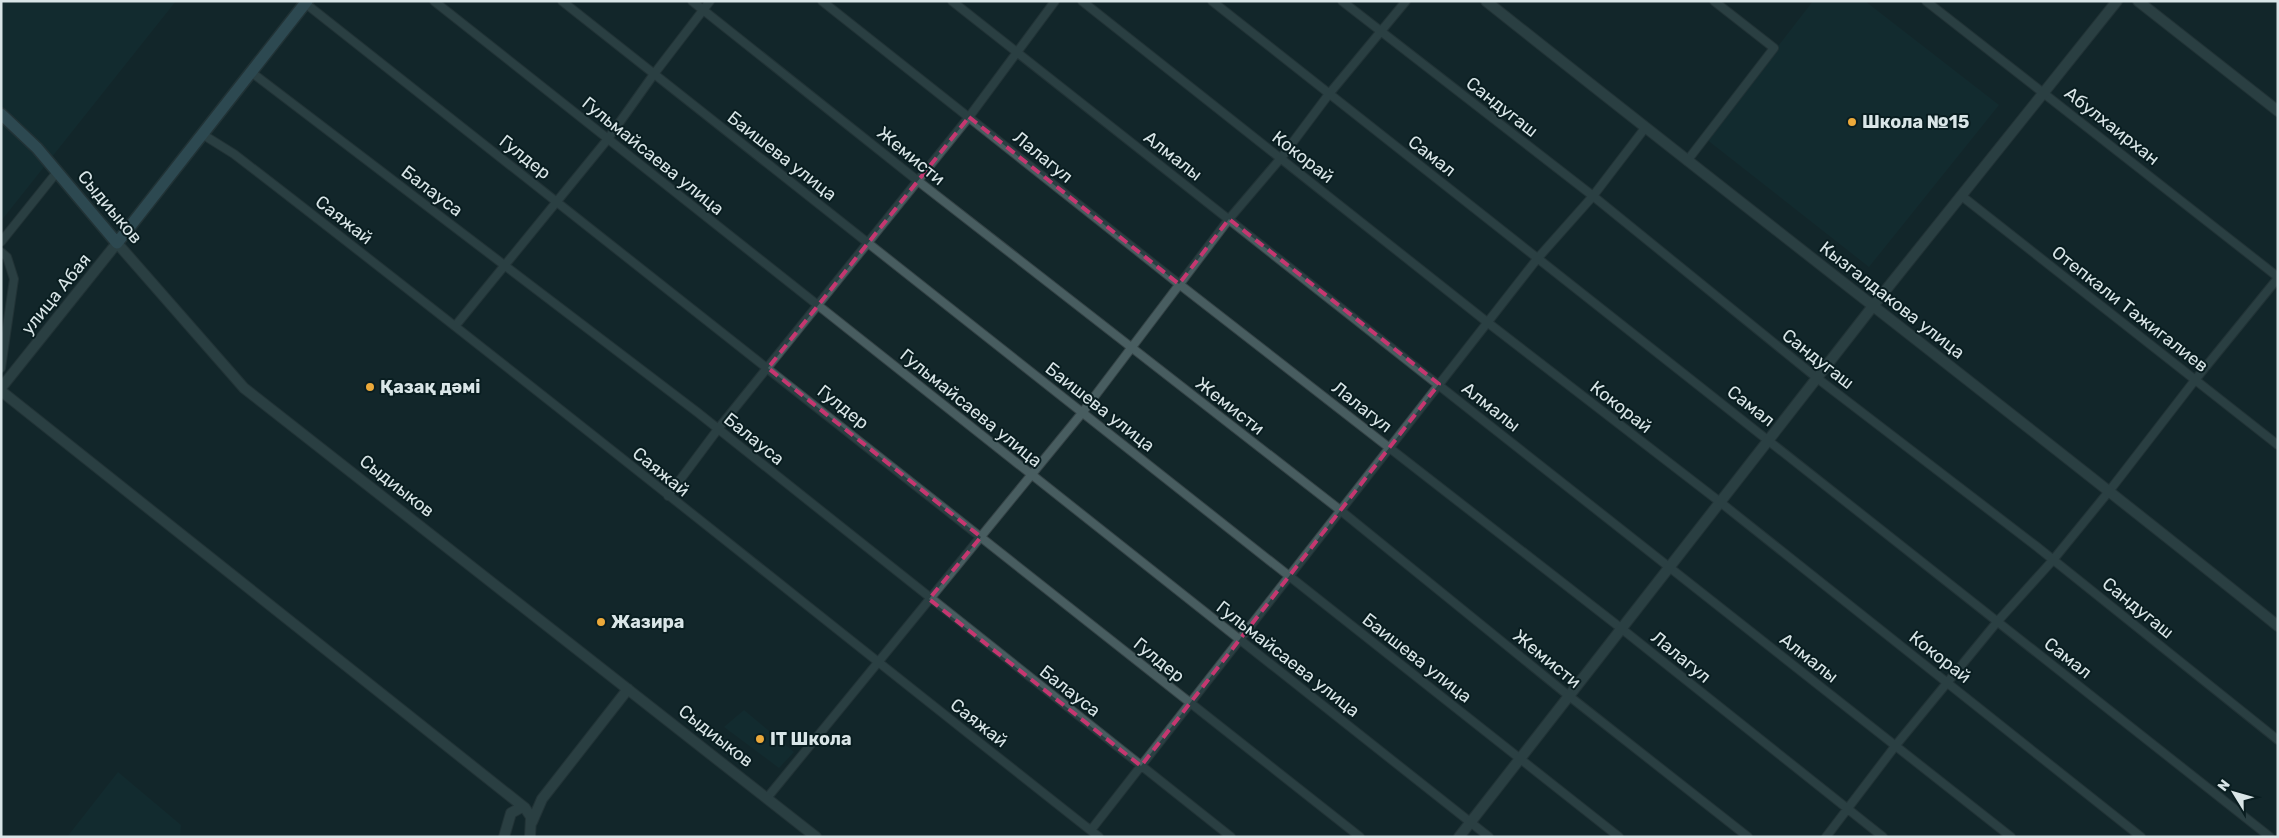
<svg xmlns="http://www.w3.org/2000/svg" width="2279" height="838" font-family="Rubik,sans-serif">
	<rect width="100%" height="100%" fill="#13272a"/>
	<!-- built -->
	<path fill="#133136" d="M1 1H176L1 221Z
		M1813 1H1865L1999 105 1869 267 1706 139Z
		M744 710 794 752 779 768 724 727Z
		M118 772 181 825 180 837H67Z"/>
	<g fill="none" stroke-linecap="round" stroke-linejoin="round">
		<!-- minor casing -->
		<g stroke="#344245" stroke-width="10">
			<path id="minor" d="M434 1 1489 837
				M562 1 1619 837
				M692 1 918 181 1340 510 1569 696 1748 837
				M822 1 1179 284 1622 629 1883 837
				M952 1 2011 837
				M1082 1 1487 322 1720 502 2141 837
				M1212 1 2270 837
				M1342 1 1593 196 1817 378 2036 546 2278 740
				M1926 1 2278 277
				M305 3 1360 837
				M251 72 697 412 1231 837
				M202 134 234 154C525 378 810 609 1099 837
				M1687 161 1774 48 1714 1
				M1963 197 2278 445
				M1 242 57 172
				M1 252 7 257 14 279 1 368
				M456 325 607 140 654 74 710 1
				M668 496 718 429 969 117 1055 1
				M767 798 1082 413 1229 219 1281 158 1329 94 1406 1
				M1091 830 1537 259 1593 196 1645 128
				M1826 837 1896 745 1997 622 2053 560 2110 490 2195 380 2278 278"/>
		</g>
		<!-- tertiary casing -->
		<g stroke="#344245" stroke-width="12">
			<path id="tertiary" d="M1486 1C1749 211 2016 415 2278 626
				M2138 1 2278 111
				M1 388 117 243 244 388 816 837
				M1 391 525 808 531 817 530 837
				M532 822 542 799 628 689
				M504 837 511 813 522 807
				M1459 837 1873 306 2117 1"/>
		</g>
		<!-- secondary casing -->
		<g stroke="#344245" stroke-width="14">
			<path id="secondary" d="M1 114 37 148 117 243 307 1"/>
		</g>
		<!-- minor -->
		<use href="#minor" stroke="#485d60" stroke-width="8"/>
		<!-- tertiary -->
		<use href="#tertiary" stroke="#485d60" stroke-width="10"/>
		<!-- secondary -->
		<use href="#secondary" stroke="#4f7381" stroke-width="11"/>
	</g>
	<!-- marked area -->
	<path d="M0 0H2279V838H0ZM969 117 1179 284 1229 219 1439 384 1141 766 929 599 981 537 768 368Z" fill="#13272a" fill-opacity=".55" fill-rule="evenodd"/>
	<path fill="none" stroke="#c53770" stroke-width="4" stroke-dasharray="10 6" stroke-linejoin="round" d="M969 117 1179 284 1229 219 1439 384 1141 766 929 599 981 537 768 368Z"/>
	<!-- markers -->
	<g fill="#eca93a" stroke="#091d20" stroke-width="2">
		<circle cx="1852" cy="122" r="5"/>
		<circle cx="370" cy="387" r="5"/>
		<circle cx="601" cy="622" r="5"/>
		<circle cx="760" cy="739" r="5"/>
	</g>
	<g text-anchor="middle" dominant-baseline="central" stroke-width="4" stroke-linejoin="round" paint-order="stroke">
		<!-- street labels -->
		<g font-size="18" fill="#d9e5e7" stroke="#091d20">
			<text transform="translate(1502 107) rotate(38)">Сандугаш</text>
			<text transform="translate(2112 126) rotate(38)">Абулхаирхан</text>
			<text transform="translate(653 156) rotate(39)">Гульмайсаева улица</text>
			<text transform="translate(782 156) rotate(38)">Баишева улица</text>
			<text transform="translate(911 156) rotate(39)">Жемисти</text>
			<text transform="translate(1173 156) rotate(38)">Алмалы</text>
			<text transform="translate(1432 156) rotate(38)">Самал</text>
			<text transform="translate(525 157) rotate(38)">Гулдер</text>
			<text transform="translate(1043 157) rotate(39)">Лалагул</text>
			<text transform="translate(1303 157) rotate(38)">Кокорай</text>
			<text transform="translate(432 191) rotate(37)">Балауса</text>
			<text transform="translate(110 207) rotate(50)">Сыдиыков</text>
			<text transform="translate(344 220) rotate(38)">Саяжай</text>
			<text transform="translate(56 294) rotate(-51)">улица Абая</text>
			<text transform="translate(1892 300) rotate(38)">Кызгалдакова улица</text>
			<text transform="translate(2130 309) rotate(38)">Отепкали Тажигалиев</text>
			<text transform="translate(1818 359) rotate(38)">Сандугаш</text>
			<text transform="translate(1230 406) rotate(38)">Жемисти</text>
			<text transform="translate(1751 406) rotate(38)">Самал</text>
			<text transform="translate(843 407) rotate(38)">Гулдер</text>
			<text transform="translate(1100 407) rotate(38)">Баишева улица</text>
			<text transform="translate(1362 407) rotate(38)">Лалагул</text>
			<text transform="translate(1491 407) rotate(38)">Алмалы</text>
			<text transform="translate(1621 407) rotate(38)">Кокорай</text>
			<text transform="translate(971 408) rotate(39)">Гульмайсаева улица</text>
			<text transform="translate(754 439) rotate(39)">Балауса</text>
			<text transform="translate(661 472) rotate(39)">Саяжай</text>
			<text transform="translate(397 486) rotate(38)">Сыдиыков</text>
			<text transform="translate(2138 608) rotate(39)">Сандугаш</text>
			<text transform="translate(1681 657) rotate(39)">Лалагул</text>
			<text transform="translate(1940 657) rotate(38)">Кокорай</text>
			<text transform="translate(1417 658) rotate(38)">Баишева улица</text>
			<text transform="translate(1809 658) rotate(38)">Алмалы</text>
			<text transform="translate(2068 658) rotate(38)">Самал</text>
			<text transform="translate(1288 659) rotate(38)">Гульмайсаева улица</text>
			<text transform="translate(1547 659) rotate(39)">Жемисти</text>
			<text transform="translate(1159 660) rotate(39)">Гулдер</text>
			<text transform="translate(1070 691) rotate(38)">Балауса</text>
			<text transform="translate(979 723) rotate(38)">Саяжай</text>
			<text transform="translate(716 736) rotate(38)">Сыдиыков</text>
		</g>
		<!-- poi labels -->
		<g font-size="18" font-weight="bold" fill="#d9e5e7" stroke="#091d20" text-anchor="start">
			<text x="1862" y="122">Школа №15</text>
			<text x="380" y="387">Қазақ дәмі</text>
			<text x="611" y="622">Жазира</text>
			<text x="770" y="739">IT Школа</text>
		</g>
	</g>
	<!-- border -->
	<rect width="2279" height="838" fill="none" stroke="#d9e5e7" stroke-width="5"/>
	<!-- north arrow -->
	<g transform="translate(2234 793) rotate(307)" stroke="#091d20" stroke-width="4" paint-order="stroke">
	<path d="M0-4L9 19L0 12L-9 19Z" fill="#d9e5e7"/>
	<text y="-8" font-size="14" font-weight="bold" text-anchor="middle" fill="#d9e5e7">N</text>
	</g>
</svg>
